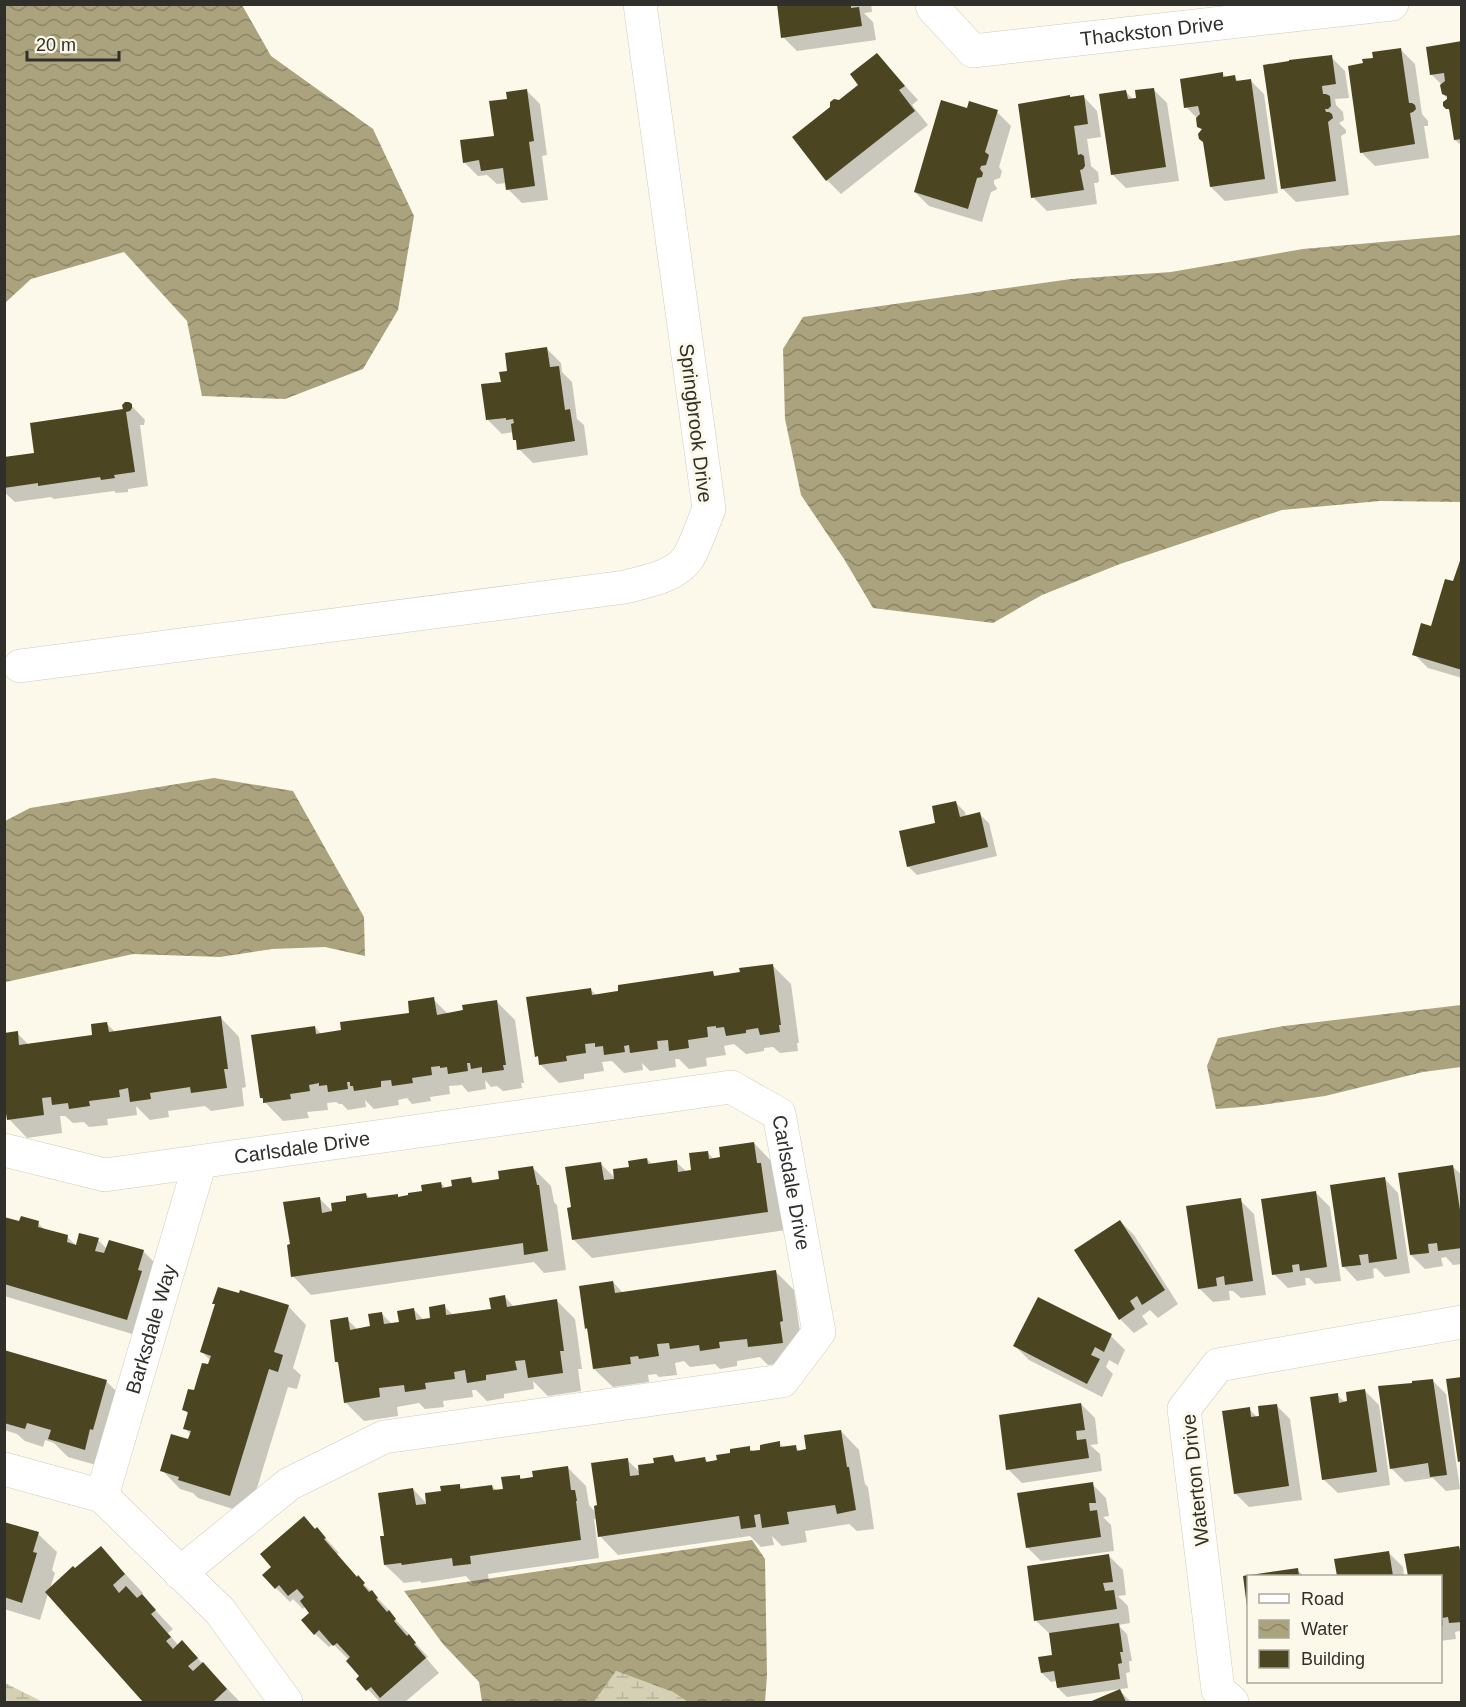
<svg xmlns="http://www.w3.org/2000/svg" width="1466" height="1707" font-family="Helvetica,sans-serif">
	<defs>
		<pattern id="wetland-marsh" width="20" height="14" patternUnits="userSpaceOnUse" patternTransform="scale(1.5)"><rect width="20" height="14" fill="#d5cfb3"/><path d="M1 5h8M5 5V1M11 12h8M15 12V8" fill="none" stroke="#b7b29a"/></pattern>
		<pattern id="water-waves" width="16" height="10" patternUnits="userSpaceOnUse" patternTransform="scale(1.5)"><rect width="16" height="10" fill="#aba37d"/><path d="M0 5q4-4 8 0t8 0" fill="none" stroke="#8c8567"/></pattern>
	</defs>
	<rect width="100%" height="100%" fill="#fcf9ea"/>
	<!-- wetland -->
	<path fill="url(#wetland-marsh)" d="M616 1671 673 1692 688 1702H594Z
		M5 1683 43 1702H5Z"/>
	<!-- water -->
	<path fill="url(#water-waves)" d="M5 4 242 5 271 56 373 129 414 216 398 310 363 369 285 399 202 396 187 321 124 252 31 279 5 303Z
		M1461 235V502L1380 501 1282 510 1120 564 1042 595 993 623 873 608 844 559 801 495 785 419 783 349 803 317 1071 279 1171 272 1303 249Z
		M214 778 293 791 364 917 365 956 325 947 272 949 220 957 133 954 6 982 4 968 5 821 30 808Z
		M1461 1005V1067L1423 1072 1325 1096 1254 1106 1216 1109 1207 1066 1218 1038 1284 1026Z
		M752 1540 765 1559 767 1675 765 1702H688L673 1692 616 1671 594 1702H482L479 1682 443 1644 404 1591Z"/>
	<!-- shadow -->
	<path fill="#0003" d="M778 4H871L872 12 864 13 873 22 876 40 797 51 783 37Z
		M1462 43V146L1455 140 1451 112 1445 106 1449 100 1443 94 1442 85 1431 74Z
		M1401 50 1415 64 1422 114 1428 121V126H1424L1429 158 1375 166 1361 152 1375 59Z
		M877 55 918 100 912 105 928 125 841 194 827 180 839 102 860 85Z
		M1331 57 1345 71 1349 98 1335 99 1336 105 1343 112 1344 120 1339 123 1346 130V133L1341 136 1349 195 1296 202 1282 188Z
		M1222 73 1227 78 1234 77 1239 82 1250 80 1264 94 1278 193 1225 201 1211 187 1203 131 1199 127 1198 119 1186 107Z
		M1153 89 1167 103 1179 181 1126 188 1112 174 1126 92 1134 100Z
		M526 90 540 104 547 155 542 156 548 200 522 203 508 189 507 183 497 184 487 175 478 176 464 162 496 137 509 100Z
		M1083 96 1097 111 1101 137 1087 139 1091 166 1098 172 1099 181 1097 183H1094L1097 204 1047 211 1033 197 1071 98Z
		M968 110 997 112 1011 126 999 167 1002 171 1000 178 994 180V184L997 188 996 190 991 192 982 222 929 206 915 192Z
		M547 349 561 363 562 372 572 382 577 419 584 425 588 455 533 463 519 449 518 443 514 439 513 432 502 434 488 420 502 383 509 372Z
		M129 403 145 420 144 425H140L148 486 128 489V492L116 493 114 491 54 499 51 497 15 502 4 492V459L35 454 125 411Z
		M1462 558V678L1428 668 1414 654 1432 627 1454 583Z
		M955 802 965 812 966 817 979 814 989 823 997 856 917 875 908 866 937 824Z
		M772 965 791 984 799 1043H797L798 1051 780 1053 773 1047 764 1048V1051L746 1054 734 1044 724 1046 726 1055 706 1058 707 1066 689 1069 679 1059H675L676 1067 650 1071 642 1063 643 1070 624 1073 612 1061 602 1062 604 1071 584 1074V1079L559 1083 540 1064V1059L537 1056 591 990 596 995 712 973 716 977 741 973Z
		M433 999 448 1014 496 1001 515 1020 524 1083H521L522 1088 503 1091 497 1086 491 1087 485 1080 486 1089 468 1092 462 1085 449 1086 450 1094 430 1097 431 1101 412 1104 407 1098 398 1100 399 1105 374 1109 365 1100 366 1107 348 1110 342 1104H339L336 1102 327 1103 328 1110 307 1112 309 1118 283 1121 261 1098 315 1027 322 1035 411 1014Z
		M221 1018 239 1037 246 1087 242 1088 244 1106 211 1111 205 1106 168 1111 169 1117 150 1120 136 1106 137 1115 107 1119 108 1125 89 1127 84 1122 73 1123 65 1116H60L62 1133 27 1138 9 1119 17 1033 29 1045 94 1036 106 1023 116 1033Z
		M754 1143 772 1162 786 1230 592 1258 574 1240 572 1209 601 1164 616 1179 630 1168 647 1159 653 1165 676 1162 687 1172 693 1171 707 1152 714 1159 722 1158Z
		M1453 1167 1462 1175V1264L1453 1265 1446 1257 1441 1258 1443 1266 1425 1269 1411 1255Z
		M533 1168 551 1186 554 1202 557 1205 566 1270 544 1273 534 1262 311 1295 293 1276 291 1245 319 1198 334 1213 348 1202 366 1194 371 1199 397 1196 400 1198 423 1192 441 1183 446 1189 471 1179 475 1184 501 1180Z
		M1384 1178 1398 1193 1410 1273 1385 1277 1376 1268 1373 1269 1374 1278 1357 1281 1343 1266Z
		M1316 1193 1330 1207 1341 1281 1315 1284 1309 1278H1305L1306 1285 1288 1288 1274 1274Z
		M1240 1200 1254 1214 1266 1295 1241 1298 1233 1291H1229L1230 1300 1213 1302 1199 1288Z
		M4 1218 20 1223H38L46 1231 67 1237 77 1246 98 1240 107 1249 143 1251 162 1270 146 1338 4 1296Z
		M1120 1221 1134 1235 1178 1304 1158 1318 1150 1310 1142 1316 1148 1324 1134 1333 1120 1319Z
		M775 1271 794 1290 801 1339V1361L768 1365 760 1357 737 1361V1366L720 1369 715 1364 690 1367 684 1361 675 1363 677 1375 659 1377 656 1374 648 1375 649 1382 613 1387 594 1369 589 1331 586 1328 613 1282 623 1293Z
		M505 1297 514 1307 557 1301 575 1319 582 1369H578L581 1391 548 1396 533 1381 534 1389 504 1394V1398L487 1401 476 1390H472L473 1397 443 1401 444 1407 425 1409 419 1403 397 1407 398 1416 364 1421 345 1402 340 1365 337 1362 347 1319 358 1330 371 1328 382 1314 393 1325 400 1323 414 1310 424 1320 432 1319 444 1306 454 1316 492 1310Z
		M1039 1299 1111 1336 1125 1350 1118 1365 1109 1360 1106 1367 1113 1374 1102 1397 1029 1360 1015 1346Z
		M288 1306 306 1325 293 1368 301 1375 297 1389 288 1387 249 1514 198 1498 193 1493 180 1489 162 1470 189 1441 191 1435 185 1428 189 1415 184 1409 211 1361 202 1352Z
		M4 1352 107 1382 125 1400 103 1467 68 1457 54 1443 45 1440 43 1447 25 1441 17 1434 4 1430Z
		M1432 1380 1446 1394 1460 1489 1446 1491 1433 1478 1405 1482 1391 1468 1406 1385Z
		M1365 1391 1379 1405 1390 1485 1338 1493 1323 1479 1337 1395 1346 1403Z
		M1081 1404 1095 1418 1098 1444 1090 1445 1100 1454 1102 1471 1022 1483 1008 1469Z
		M1276 1405 1290 1419 1302 1500 1249 1507 1235 1493 1249 1409 1258 1418Z
		M841 1431 859 1450 865 1484 868 1487 874 1529 857 1531 849 1524 805 1531 807 1542 782 1546 772 1536 774 1545 761 1547 750 1536 618 1555 600 1536 597 1519H594L599 1558 488 1574 489 1582 473 1584 466 1576 422 1583 420 1581 404 1583 385 1565V1537L413 1489 428 1505 442 1492 459 1485 464 1490 492 1486 497 1491 504 1490 519 1476 523 1480 567 1467 586 1486 589 1505 596 1513 627 1460 641 1473 673 1457 678 1463 705 1459 709 1463 719 1461 749 1448 754 1452 779 1443 784 1448 795 1447 801 1452 807 1451Z
		M1092 1484 1106 1498 1109 1516 1103 1517 1111 1525 1114 1551 1041 1561 1027 1547Z
		M4 1525 38 1534 57 1552 52 1570 55 1573 50 1589 75 1570 101 1548 143 1593 141 1595 173 1629 168 1633 178 1645 182 1642 240 1702H145L48 1594 40 1620 4 1609Z
		M317 1529 339 1553 337 1554 358 1578 385 1606 391 1612 389 1613 409 1634 408 1635 428 1657 426 1658 439 1673 405 1702H386L385 1701 380 1702 358 1679 361 1676 349 1660 333 1644 329 1647 315 1634 312 1613 306 1606 303 1609 293 1599 290 1602 276 1588Z
		M1459 1547 1462 1550V1633L1460 1631 1455 1632 1456 1639 1440 1641V1576H1409L1406 1555Z
		M1389 1553 1403 1567 1404 1576H1338L1336 1560Z
		M1109 1556 1123 1570 1126 1595 1118 1596 1128 1606 1130 1623 1118 1625 1127 1634 1132 1661H1129L1130 1672 1126 1673 1128 1688 1067 1697 1058 1688 1057 1681 1051 1682 1042 1673 1054 1656 1051 1635 1036 1621Z
		M1297 1570 1304 1576H1251Z
		M1120 1691 1131 1702H1093Z"/>
	<!-- building -->
	<path fill="#4c4522" d="M777 4H851V8L859 7 862 26 781 38Z
		M1462 41V139L1454 140 1449 109H1446L1443 106V102L1447 99V96L1442 94 1440 85 1445 81 1444 73 1430 75 1426 47Z
		M1401 48 1409 103H1412L1415 105 1416 109 1413 112 1410 113 1415 144 1360 153 1348 66 1363 63 1362 59 1373 58 1372 52Z
		M877 53 905 86 899 90 915 111 826 181 792 137 830 107V102L834 99 839 100 858 85 850 74Z
		M1332 55 1336 84 1322 86 1323 94H1326L1330 96 1331 106 1328 109H1325L1326 112H1329L1332 114 1333 118 1328 122 1336 181 1281 189 1263 65 1289 61V60Z
		M1223 72V77L1235 75 1236 81 1251 79 1265 179 1210 187 1203 142 1199 139 1198 134 1202 129 1197 127 1196 118 1200 114 1198 106 1184 108 1180 79Z
		M1154 88 1166 167 1111 175 1099 94 1126 90 1128 99 1136 98 1135 90Z
		M527 89 534 141 529 142 535 186 506 190 503 168 481 171 479 160 463 163 460 140 494 136 489 101 507 99 506 92Z
		M1070 95V97L1084 95 1088 124 1074 126 1078 155 1081 154 1084 156 1085 166 1083 169 1080 170 1084 190 1031 198 1018 104Z
		M941 100 967 108 969 101 998 110 985 152 989 155 986 165 981 166 980 169 983 173 982 177 977 178 968 209 914 192Z
		M547 347 550 367 559 366 565 410 570 409 575 441 517 450 516 440H513L511 424 514 423 513 419 506 420V418L486 420 481 384 501 382 499 372 507 371 505 353Z
		M125 402H129L132 404V408L130 411 126 412 135 472 114 475 115 478 101 480 100 477 38 486V483L4 488V457L34 453 30 423 123 409 122 405Z
		M1462 555V670L1412 655 1421 623 1431 626 1445 579 1453 581Z
		M956 801 960 817 980 812 988 847 907 867 899 831 935 823 932 806Z
		M773 964 781 1025H779L780 1032 760 1035 758 1028 746 1030V1033L726 1036 724 1027 716 1028V1026L707 1027 708 1037 688 1040 689 1048 669 1051 668 1040 657 1041 658 1049 630 1053 629 1045 624 1046 625 1052 604 1055 603 1046 595 1047V1043L585 1044 586 1053 566 1056 567 1061 539 1065 538 1056 535 1057 526 997 591 988 592 995 618 991V985L713 971 714 976 740 972 739 968Z
		M434 997 437 1015 463 1010 462 1005 497 1000 506 1065H503L504 1070 482 1073V1067L471 1069 470 1063H467L468 1071 448 1074 447 1067 440 1068V1066L431 1067 432 1075 412 1078 413 1083 392 1086 391 1080 381 1081V1087L354 1091 353 1086H350V1082H347L348 1089 328 1092 327 1085 319 1086V1083L309 1085 310 1091 290 1094 291 1099 263 1103V1098H260L251 1035 315 1026 316 1034 341 1030 340 1022 409 1013 408 1001Z
		M221 1016 228 1069H224L227 1088 191 1093 190 1087 150 1093 151 1099 130 1102 128 1088 119 1090 120 1097 89 1101 90 1106 69 1109 68 1103 52 1105 51 1097 42 1098 44 1115 7 1120 4 1101V1033L18 1031 19 1045 92 1035 91 1024 107 1022 109 1032Z
		M754 1142 757 1163H761L768 1212 572 1240 567 1208 571 1207 565 1167 601 1162 604 1180 614 1179 613 1169 629 1167 628 1161 647 1158 648 1164 677 1160 678 1172 691 1170 689 1153 708 1151 709 1159 720 1157 719 1147Z
		M1453 1165 1462 1223V1248L1438 1251 1437 1243 1428 1244 1429 1253 1410 1255 1398 1173Z
		M533 1166 537 1185H539L548 1251 524 1255 523 1243 291 1277 287 1245 290 1244 283 1202 320 1197 322 1213 332 1211 331 1203 346 1201V1196L366 1193 367 1198 398 1194V1197L408 1195V1193L422 1191 421 1185 441 1182 442 1188 452 1186 451 1180 471 1177 472 1183 499 1179 498 1171Z
		M1385 1177 1397 1259 1369 1263 1368 1254 1359 1255 1361 1265 1342 1267 1330 1185Z
		M1316 1191 1327 1267 1300 1271 1299 1264 1292 1265 1293 1272 1272 1275 1261 1199Z
		M1241 1198 1253 1281 1225 1285 1224 1276 1216 1278 1217 1286 1198 1289 1186 1206Z
		M21 1216 39 1221 38 1227 68 1235 67 1242 76 1245 79 1233 99 1238 95 1251 104 1253 109 1240 144 1250 138 1270 142 1271 127 1320 4 1284V1217L19 1221Z
		M1120 1220 1165 1290 1142 1305 1137 1296 1130 1301 1135 1309 1119 1320 1074 1250Z
		M776 1270 783 1321 780 1322 783 1343 748 1347 747 1339 719 1342 720 1348 700 1351 699 1345 670 1349 669 1343 657 1344 659 1356 639 1359 638 1356 630 1357 631 1364 593 1369 587 1328 585 1329 579 1286 613 1281 615 1293Z
		M218 1287 239 1293 240 1290 289 1305 274 1352 283 1355 278 1372 269 1369 230 1496 178 1480 179 1477 160 1471 171 1434 188 1439 191 1431 183 1429 188 1412 182 1410 188 1389 194 1390 202 1363 208 1364 211 1356 200 1352 215 1304H212Z
		M505 1295 507 1307 557 1299 564 1351H560L563 1373 528 1378 525 1360 515 1361 517 1370 486 1375V1380L467 1383 465 1370 454 1372 455 1379 425 1383 426 1389 405 1392 404 1385 379 1388 380 1397 344 1403 338 1362H335L330 1320 348 1317 350 1330 370 1326 368 1314 382 1312 384 1324 399 1322 397 1311 414 1308 416 1320 430 1318 429 1307 445 1304 446 1315 491 1309 489 1298Z
		M1038 1297 1112 1334 1104 1352 1095 1347 1091 1355 1100 1359 1087 1384 1013 1346Z
		M4 1350 107 1380 93 1430 90 1429 85 1450 48 1439 51 1430 27 1423 25 1429 4 1423Z
		M1462 1377V1461L1458 1462 1446 1379Z
		M1433 1379 1447 1475 1430 1477 1428 1463 1390 1469 1378 1386 1412 1383V1381Z
		M1365 1389 1377 1472 1322 1480 1310 1397 1338 1393 1339 1403 1347 1401 1346 1392Z
		M1081 1403 1085 1430 1076 1431 1077 1440 1086 1439 1089 1458 1006 1470 999 1415Z
		M1277 1404 1289 1486 1234 1494 1222 1411 1250 1407 1251 1417 1259 1416 1258 1406Z
		M841 1430 847 1467H849L856 1510 837 1514 835 1505 787 1512 789 1524 762 1528 760 1514 754 1515 756 1527 741 1529 739 1516 598 1537 594 1506 597 1505 591 1463 628 1458 630 1476 639 1475 638 1465 654 1463 653 1458 673 1455 675 1462 705 1457 706 1462 717 1460 716 1455 730 1453V1449L750 1446V1451L760 1450V1445L780 1441V1447L796 1445 797 1451 806 1449 804 1435Z
		M568 1466 571 1490H575L577 1501H576L581 1540 470 1556 471 1564 453 1566 452 1558 402 1565 401 1563 384 1565 380 1536H384L378 1493 413 1488 416 1505 426 1504 425 1493 441 1491 440 1486 460 1484V1489L492 1485 493 1490 503 1489 501 1477 520 1475V1479L533 1477 532 1471Z
		M1093 1482 1096 1503H1089L1090 1511 1097 1510 1101 1537 1026 1548 1017 1493Z
		M304 1516 315 1529 317 1527 326 1538 324 1539 357 1577 358 1575 365 1583 363 1585 369 1592 372 1590 378 1598 376 1599 387 1612 389 1610 396 1619 394 1621 407 1636 409 1634 416 1643 414 1644 426 1658 380 1698 371 1687 366 1691 356 1679 359 1676 346 1661 350 1657 337 1643 333 1646 319 1630 314 1635 301 1620 309 1613 300 1601 304 1597 297 1589 288 1596 279 1585 275 1589 262 1575 271 1567 260 1554Z
		M4 1522 39 1532 33 1552 37 1553 22 1603 4 1597Z
		M101 1546 125 1574 113 1585 119 1593 126 1586 137 1598 142 1594 156 1610 151 1614 171 1637 166 1641 173 1649 182 1640 198 1658 188 1666 193 1671 203 1662 227 1689 213 1702H143L45 1592 73 1566 75 1568Z
		M1459 1546 1462 1561V1622L1449 1623 1448 1617 1442 1618 1443 1625 1440 1626V1576H1408L1404 1554Z
		M1389 1551 1393 1576H1337L1334 1559Z
		M1109 1554 1113 1582 1103 1583 1105 1591 1114 1590 1117 1609 1034 1621 1027 1566Z
		M1298 1568 1299 1576H1250V1575Z
		M1248 1575V1607H1247L1243 1576Z
		M1119 1623 1123 1652H1120L1122 1663 1118 1664 1120 1679 1057 1688 1054 1671 1041 1673 1038 1657 1052 1655 1049 1633Z
		M1120 1689 1126 1702H1089L1094 1700Z"/>
	<g fill="none" stroke-linecap="round" stroke-linejoin="round">
		<!-- minor casing -->
		<g stroke="#cfccbd" stroke-width="34">
			<g id="minor">
				<path id="s1" d="M932 4 933 8 973 51 1392 4"/>
				<path d="M20 666 625 587C646 581 675 577 688 558 696 545 703 523 709 509L640 4"/>
				<path id="s2" d="M4 1150 105 1175 731 1087 779 1114 819 1332 782 1381 384 1437 289 1484 180 1573"/>
				<path d="M4 1469 102 1496 220 1611 286 1702"/>
				<path id="s3" d="M102 1496 200 1162"/>
				<path d="M1232 1702 1218 1690 1184 1409 1218 1365 1462 1322"/>
			</g>
		</g>
		<!-- minor -->
		<use href="#minor" stroke="#fff" stroke-width="33"/>
	</g>
	<g text-anchor="middle" dominant-baseline="central" stroke-width="6" stroke-linejoin="round" paint-order="stroke">
		<!-- street labels -->
		<g font-size="20" fill="#302f2a" stroke="#fcf9ea">
			<text stroke="none"><textPath href="#s1" startOffset="243">Thackston Drive</textPath></text>
			<text transform="translate(696 423) rotate(83)">Springbrook Drive</text>
			<text stroke="none"><textPath href="#s2" startOffset="303">Carlsdale Drive</textPath></text>
			<text stroke="none"><textPath href="#s2" startOffset="861">Carlsdale Drive</textPath></text>
			<text stroke="none"><textPath href="#s3" startOffset="174">Barksdale Way</textPath></text>
			<text transform="translate(1195 1480) rotate(-96)">Waterton Drive</text>
		</g>
	</g>
	<!-- border -->
	<rect width="1466" height="1707" fill="none" stroke="#302f2a" stroke-width="12"/>
	<!-- legend -->
	<rect x="1247" y="1575" width="195" height="108" fill="#fcf9ea" stroke="#aaa89d" stroke-width="1.5"/>
	<rect x="1259" y="1594" width="30" height="9" fill="#ffffff" stroke="#aaa89d" stroke-width="1.5"/>
	<text x="1301" y="1605" font-size="18" fill="#302f2a">Road</text>
	<rect x="1259" y="1620" width="30" height="18" fill="url(#water-waves)" stroke="#aaa89d" stroke-width="1.5"/>
	<text x="1301" y="1635" font-size="18" fill="#302f2a">Water</text>
	<rect x="1259" y="1650" width="30" height="18" fill="#4c4522" stroke="#aaa89d" stroke-width="1.5"/>
	<text x="1301" y="1665" font-size="18" fill="#302f2a">Building</text>
	<!-- scale -->
	<path d="M27 51v9h92v-9" fill="none" stroke="#302f2a" stroke-width="3"/>
	<text x="36" y="51" font-size="18" fill="#302f2a" stroke="#fcf9ea" stroke-width="4.5" paint-order="stroke">20 m</text>
</svg>
